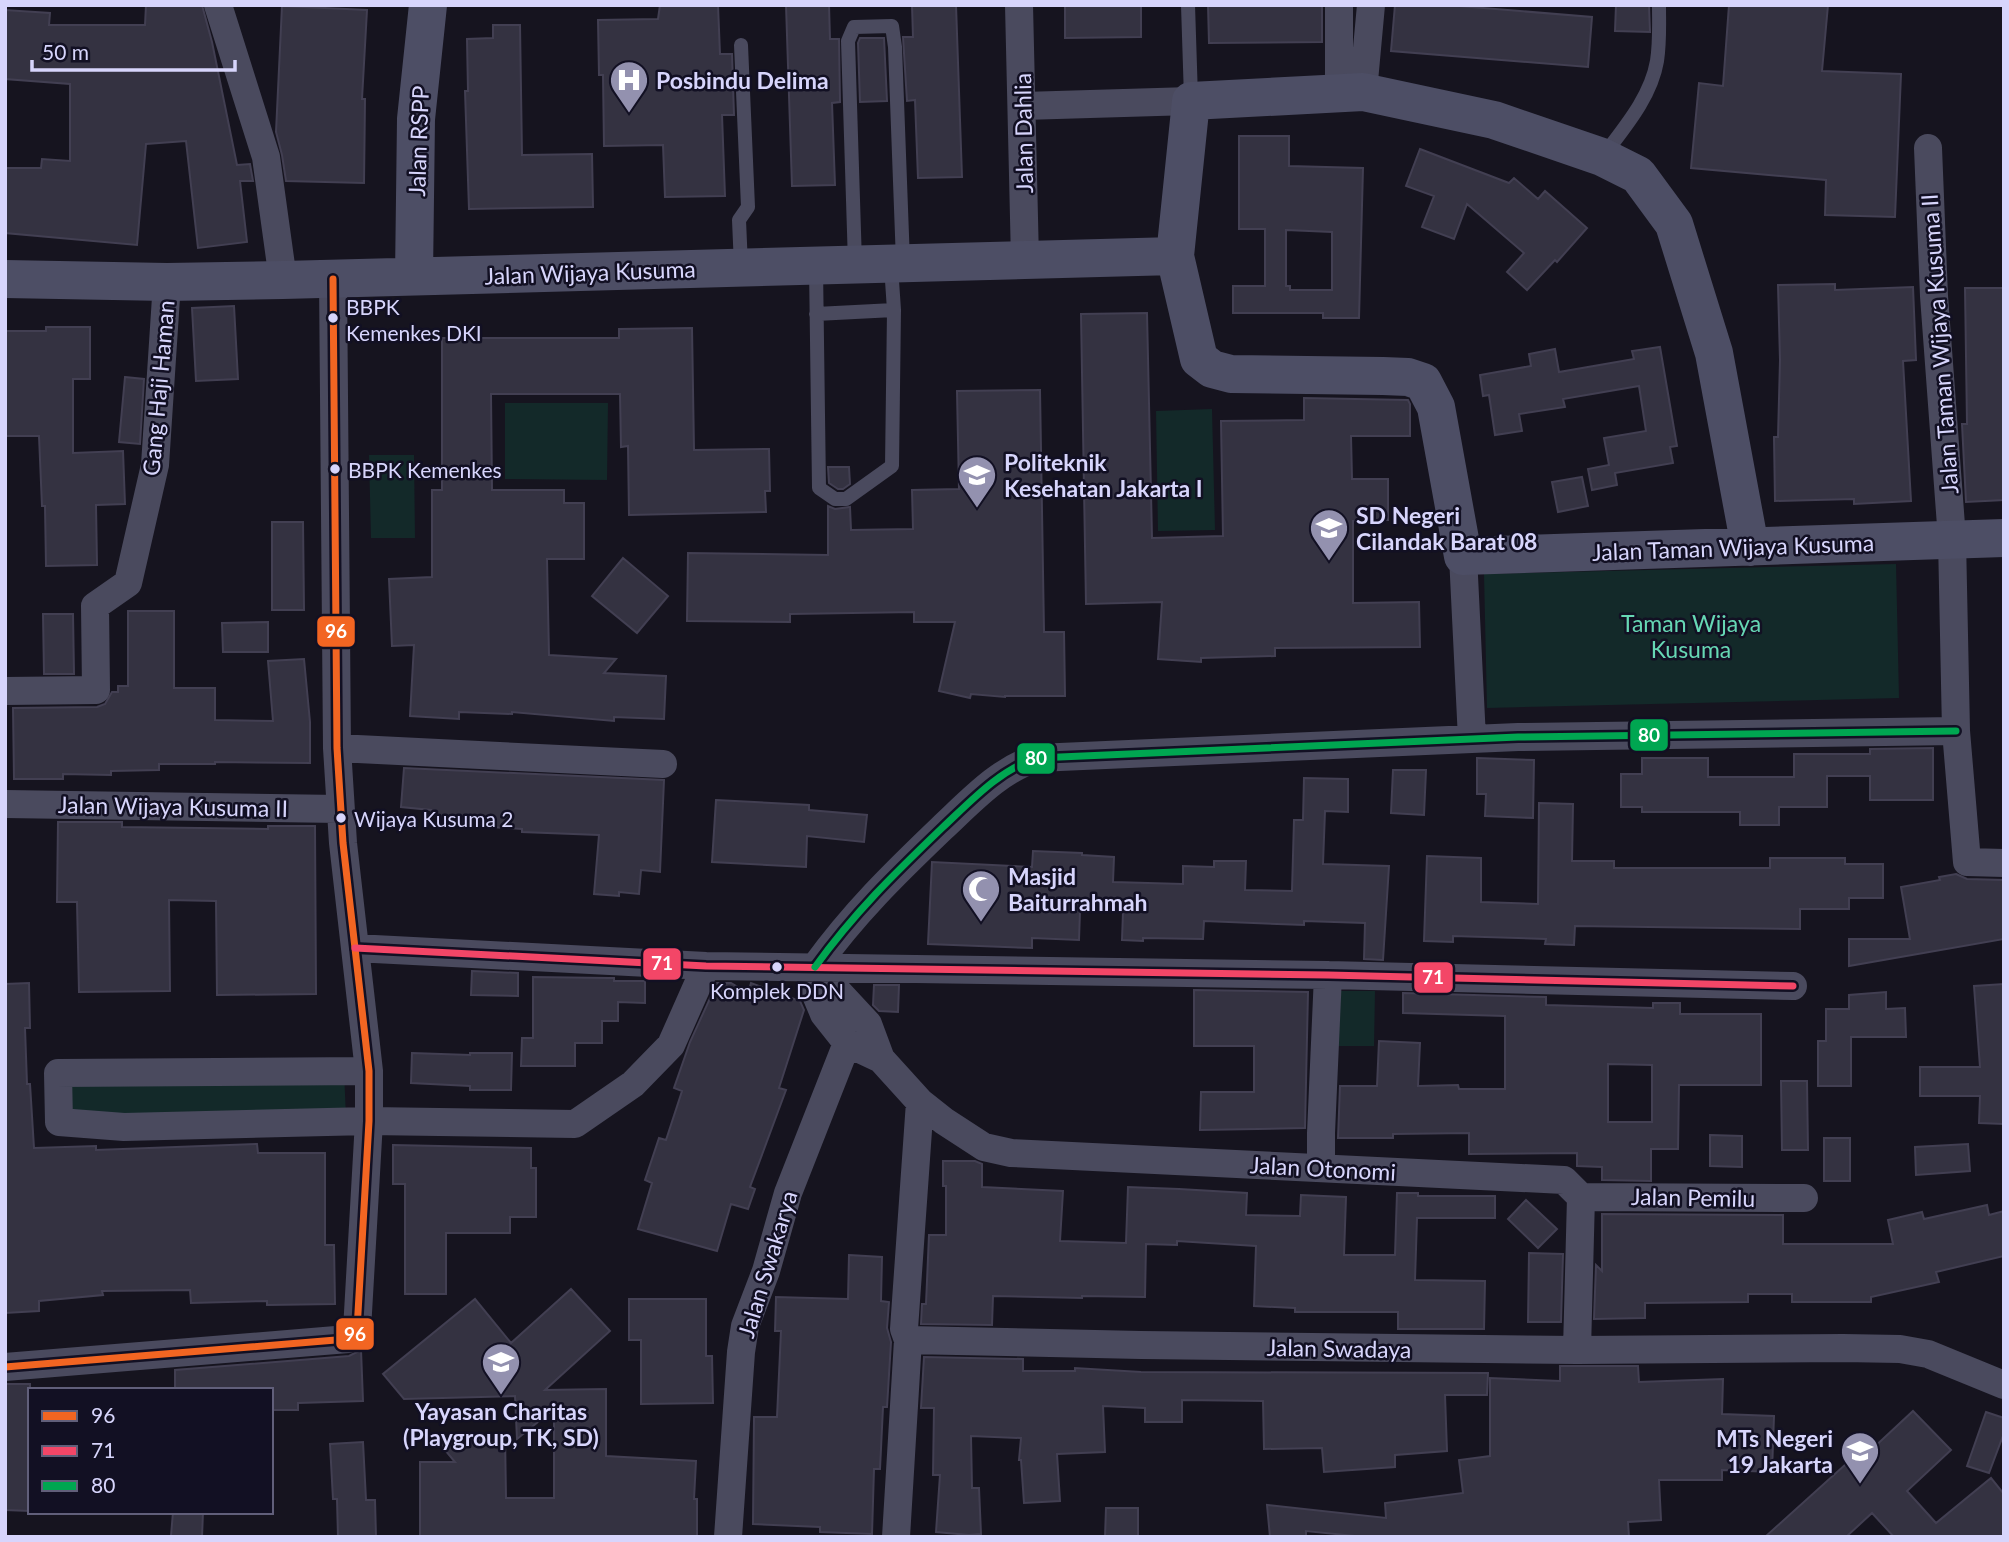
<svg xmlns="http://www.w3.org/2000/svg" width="2009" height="1542" font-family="Lato,sans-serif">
	<rect width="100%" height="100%" fill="#16141f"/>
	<!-- green -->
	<path fill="#132929" d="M505 403H608L607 480 505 479Z
		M1212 409 1215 530 1158 531 1156 411Z
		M369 455H414L415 538H371Z
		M1896 564 1899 698 1487 708 1484 574Z
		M1335 991H1375L1374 1046H1334Z
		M344 1071 346 1117 59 1122 58 1073Z"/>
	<!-- building -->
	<path fill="#343241" stroke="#423f52" stroke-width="2" fill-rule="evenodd" d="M146 5H202L212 42 237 165 250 164 253 181H240L247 242 198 248 186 141 146 144 137 245 5 233V168H41L42 159 70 161V84L5 79V10L50 13 49 25H145Z
		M660 5H718L720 54H732L734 115H722L725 196 665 197 663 145 604 146 603 75H599L598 20 658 19Z
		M786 5H829L830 39H839L840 102 832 103 835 185 792 186Z
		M912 5H956L962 177 918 178 915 100 907 101 903 37H913Z
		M1065 5H1141V37L1065 38Z
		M1208 5H1322V42L1209 43Z
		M1395 5H1447L1592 17 1588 67 1391 51Z
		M1616 5H1649L1650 32 1615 31Z
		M1729 5H1828L1822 71 1901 74 1895 217 1825 215 1826 180 1691 168 1699 83 1723 86Z
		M282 6 367 10 362 99H365L364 183 286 181 282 155 276 132Z
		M493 25H520L522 155 592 154 593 207 469 209 465 91H468L467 39 493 38Z
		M860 38H884L887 101 860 102 858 43Z
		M1239 136H1289V166L1363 168 1359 318H1323V313H1233V286H1265V229H1239ZM1286 230 1332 232V290H1290V286H1286Z
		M1420 149 1509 183 1514 178 1538 199 1545 191 1587 228 1557 262 1555 260 1527 290 1507 272 1524 253 1467 204 1454 239 1422 227 1434 196 1406 186Z
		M1835 284V290L1913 287 1916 360 1903 361 1911 501 1854 504V499L1775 501 1774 437H1778L1780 360 1778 285Z
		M1965 288H2004V500L1966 502 1962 424H1967Z
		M234 306 238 379 196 381 192 308Z
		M1147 313 1152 538 1223 536 1221 421 1304 420V398L1408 400 1410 404V436H1351L1352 479H1388V520L1353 521V603L1419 602 1420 647 1275 648V656L1201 658V662L1158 659 1162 602 1086 604 1081 314Z
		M46 327H90V379H73V453L123 451 125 504 96 505 97 565 46 566 45 506H42L39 436H5V331H46Z
		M692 328 694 450 769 449 770 491H765L766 512 629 515 628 446 621 447 620 394H491L492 490H564V503H584V559H547L549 655 616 659 604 673 666 676 664 719 614 717V721L512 712V714L459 712V719L410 716 414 645 392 646 389 579 432 577V490H442V338H619V329Z
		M1660 347 1677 446 1670 447 1673 463 1615 473 1617 485 1592 490 1588 469 1609 465 1604 438 1646 431 1639 386 1563 399 1565 407 1519 414 1522 431 1495 435 1489 395 1483 396 1480 375 1531 366 1529 354 1555 349 1559 372 1634 359 1632 351Z
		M125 377 144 379 140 444 119 442Z
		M1040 390 1044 632H1064L1065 696H1005V697L971 694 970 698 939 691 955 622H914V612L790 614V622L687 621 688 553 828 555V506L835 509 850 507 851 530 913 529 912 490 959 489 957 391Z
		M828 467H849L850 484 843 489H838L829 483Z
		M1582 477 1588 506 1558 512 1552 482Z
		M272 522H303L304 610H272Z
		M623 558 668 596 637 633 592 596Z
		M128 611H174V688H215V720L273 721 268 661 304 659 310 722V763L215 762V764H159V770L111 771V775L63 774V779H14L13 708 97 707 105 704 112 692H118V686H128Z
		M43 614H73L74 674H44Z
		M268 622V652H223L222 623Z
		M1933 748V800H1870V776H1827V807H1779V825H1740V812H1642V807H1621V774H1642V758H1708V777H1794V754H1870V749Z
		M1477 758 1534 760 1533 818 1485 816 1486 794H1477Z
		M404 768 664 780 660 872 641 870 639 894 619 892V896L594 894 599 835 522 832V829L462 825V818L431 816V810L401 807Z
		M1393 770H1426L1424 815 1391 813Z
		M1304 778 1348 779V812L1325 811 1323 864 1389 866 1383 960 1364 959 1365 923 1304 921V925L1204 921 1203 939 1143 938V941L1122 940 1123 912 1080 911 1079 940 1032 938V948L928 944 932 862 1032 867 1033 851 1082 853V855L1114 857 1113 882 1183 884V866L1214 867V861H1246L1245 890 1292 891 1294 820H1303Z
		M716 800 809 805V810L867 815 864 842 807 836 806 867 712 862Z
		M1539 803 1573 804 1572 861H1614V868H1770V858H1845V864H1883V898H1849V909H1800V929L1575 926 1574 945 1545 944 1546 939 1453 936V942L1424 941 1427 856 1481 858V902L1538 904Z
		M58 822H122V827L268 829V826H315L316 994 217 995 216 901 169 900 170 991 79 992 77 902H57Z
		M1956 874 1967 879 2004 880V939L1849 966V939H1910L1901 887 1940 880 1939 877Z
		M472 971 518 973V996L471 995Z
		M533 977 609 978H614V981H645V1003L618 1002V1021H602V1043H575V1066H521L522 1038H533Z
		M29 983 30 1028H25L27 1084H30L34 1148 96 1146V1150L257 1144 258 1153H325V1245H334L335 1304 267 1305V1301L191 1303 190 1290 102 1291 103 1295 39 1301V1311L5 1313V984Z
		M717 983H731L748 993 751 983 800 1001 804 1010 779 1088 786 1090 750 1187 755 1189 748 1209 731 1204 717 1251 638 1229 652 1183 645 1180 659 1138 666 1140 682 1091 674 1088 690 1042Z
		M2004 984V1124L1979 1123 1980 1096H1920V1067H1980L1974 986Z
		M874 985H899L898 1012 879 1011 873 1005Z
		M1194 990 1308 992 1305 1128 1200 1130 1201 1092H1254V1046H1194Z
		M1886 992V1009L1905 1008 1906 1037H1851V1086H1818V1041H1826V1009H1849V995Z
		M1403 993 1546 997V1005L1653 1008V1003H1680V1014H1761V1085H1679L1678 1149H1651V1181L1602 1180V1167L1577 1166V1153L1469 1154V1133L1393 1134V1138H1338L1340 1086H1377L1379 1041 1420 1043 1418 1086 1458 1085 1459 1089H1505V1016L1403 1013ZM1608 1064 1652 1065V1122H1608Z
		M412 1053 470 1055V1053H512L511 1090H470V1086L411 1083Z
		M1781 1081H1807L1808 1150H1782Z
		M1710 1135 1742 1136V1167L1710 1166Z
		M1824 1138H1850V1181H1824Z
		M1968 1144 1970 1171 1916 1175 1915 1147Z
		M393 1145 531 1148V1168H536V1217H510V1233H446V1294H405V1184H393Z
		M943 1161H975L982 1164V1187L1063 1191 1060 1241 1126 1243 1128 1187 1179 1189 1247 1193 1246 1215 1300 1216 1301 1195 1346 1197 1344 1255H1395L1397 1193H1418V1196H1495V1218H1417L1415 1280 1485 1281 1484 1329H1398V1312H1295V1308L1254 1306 1256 1246 1177 1241V1245L1146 1244 1145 1297 1082 1296V1298L993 1296 992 1325 921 1324 922 1304H926L929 1235H946V1186H943Z
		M1526 1200 1557 1229 1538 1248 1508 1219Z
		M1987 1205 1989 1215 2004 1211V1256L1936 1272 1939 1282 1871 1297V1302H1792V1294H1748V1302L1645 1303V1318L1594 1319 1596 1265 1602 1271V1214L1783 1215V1244H1893L1888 1220 1922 1212 1924 1219Z
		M1529 1253 1563 1254 1561 1322H1528Z
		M849 1255 882 1257 881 1301 889 1302 887 1328 891 1342 887 1407H883L880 1469H874L872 1534 820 1532V1527L753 1524 754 1417H777L781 1331H775L776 1297 848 1299Z
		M571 1289 610 1331 545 1390 606 1389V1456L696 1461 694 1499H697V1537H420V1462H455L435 1438 505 1434 506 1498H554V1409L517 1439 515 1396 404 1399 383 1374 475 1299 511 1343Z
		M629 1299H706V1356H712L713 1403 641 1404V1340H629Z
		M361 1350 363 1401 298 1403V1410H271V1390H175V1370L349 1356Z
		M924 1357 1023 1359V1371H1075V1368L1141 1372 1488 1373 1487 1395H1445L1447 1451 1395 1455V1467L1324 1472 1322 1448 1264 1449 1263 1401 1182 1400V1422H1145V1408L1103 1406 1105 1452 1057 1454 1060 1501 1024 1503 1021 1460H1019L1021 1438 971 1436 972 1488H979L981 1534 969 1535 936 1532 940 1475H933L934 1408H921Z
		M1560 1366H1638L1639 1382 1723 1379 1722 1414 1774 1416 1772 1472 1722 1470V1480H1659L1661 1520 1628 1522 1629 1537H1365L1306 1531V1537H1270L1267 1505 1386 1518 1385 1503 1463 1493 1459 1460 1490 1456V1378L1560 1381Z
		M5 1384H30V1511L5 1510Z
		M1913 1411 1951 1450 1907 1491 1936 1523 1991 1478 2004 1494V1537H1894L1872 1513 1846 1537H1765L1866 1446 1870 1451Z
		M1986 1412 2004 1418V1433L1989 1473 1967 1466Z
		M363 1442 366 1500H375L376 1537H338L337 1499H333L330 1444Z
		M1106 1508H1138V1537H1105Z
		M173 1512H203L202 1537 171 1536Z"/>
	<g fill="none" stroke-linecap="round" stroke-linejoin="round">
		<!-- lane -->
		<path stroke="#4a4a5e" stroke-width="14" d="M1188 5 1191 98
			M741 45 748 207 739 220 741 266
			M1603 156C1624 128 1651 97 1657 61 1660 42 1659 24 1659 5
			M855 263 848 41 854 27 892 26 895 47 903 262
			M816 267 819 488 835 499H846L892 466 894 310 891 266
			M816 314 894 310"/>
		<!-- street -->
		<path stroke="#4a4a5e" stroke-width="28" d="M218 5 266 157 283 280
			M1019 5 1025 260
			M1339 5V93
			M1363 92 1371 5
			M1023 106 1191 101
			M1928 148 1934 296 1952 539 1956 731 1967 862 2004 863
			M1463 556 1472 739
			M5 691 96 690 95 606 128 583 155 465 167 282
			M337 748 663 764
			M5 804 340 809
			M355 948 706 966 1328 975 1793 986
			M815 967C854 913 894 874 942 828 970 802 1000 769 1037 758L1518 737 1956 731
			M815 967 814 990 824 1014 847 1043 881 1059 920 1102 944 1121 984 1147 1011 1153 1564 1180 1581 1197 1577 1350
			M815 967 868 1024 881 1059
			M369 1071 58 1073 59 1122 124 1127 369 1121 575 1124 633 1084 671 1045 706 966
			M920 1102 904 1329 908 1340 1141 1345 1577 1350 1843 1348 1900 1349 1928 1354 2004 1385
			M1321 1168V1133L1328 975
			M1581 1197 1804 1198
			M5 1367 348 1339 354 1335 357 1330 369 1121V1071L343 843 337 748 333 279
			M728 1537 741 1352 745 1326 766 1271 788 1193 847 1043
			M896 1537 908 1340"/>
		<!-- secondary -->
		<path stroke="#4d4e65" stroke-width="38" d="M414 276 416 119 428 5
			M5 279 167 282 283 280 1175 256
			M1750 547 1714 353 1674 224 1638 175 1602 157 1494 120 1363 92 1191 101 1175 256 1199 359 1212 369 1231 374 1383 376 1408 377 1423 382 1436 407 1463 556 2004 538"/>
		<!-- bus-1 casing -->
		<g stroke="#121023" stroke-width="12">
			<path id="bus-1" d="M5 1367 348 1339 354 1335 357 1330 369 1121V1071L343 843 337 748 333 279"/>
		</g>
		<!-- bus-2 casing -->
		<g stroke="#121023" stroke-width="12">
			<path id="bus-2" d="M355 948 706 966 1328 975 1793 986"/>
		</g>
		<!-- bus-3 casing -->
		<g stroke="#121023" stroke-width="12">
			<path id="bus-3" d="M815 967C854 913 894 874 942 828 970 802 1000 769 1037 758L1518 737 1956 731"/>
		</g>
		<!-- bus-1 -->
		<use href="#bus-1" stroke="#f26522" stroke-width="7"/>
		<!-- bus-2 -->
		<use href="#bus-2" stroke="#f34667" stroke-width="7"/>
		<!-- bus-3 -->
		<use href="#bus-3" stroke="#00a651" stroke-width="7"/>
	</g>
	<!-- icons -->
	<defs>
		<g id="hospital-pin" transform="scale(2.0125)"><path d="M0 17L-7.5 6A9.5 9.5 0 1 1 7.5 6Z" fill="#9391af" stroke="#121023"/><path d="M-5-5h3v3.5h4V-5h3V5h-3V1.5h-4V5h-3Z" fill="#fff"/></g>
		<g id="university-pin" transform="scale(2.0125)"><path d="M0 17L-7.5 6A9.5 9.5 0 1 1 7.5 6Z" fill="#9391af" stroke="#121023"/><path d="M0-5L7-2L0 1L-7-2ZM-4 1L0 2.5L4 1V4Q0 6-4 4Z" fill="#fff"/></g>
		<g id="school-pin" transform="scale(2.0125)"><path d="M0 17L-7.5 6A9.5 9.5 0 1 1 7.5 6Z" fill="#9391af" stroke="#121023"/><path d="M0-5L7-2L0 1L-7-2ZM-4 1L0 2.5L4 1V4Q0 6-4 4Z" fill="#fff"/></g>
		<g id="mosque-pin" transform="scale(2.0125)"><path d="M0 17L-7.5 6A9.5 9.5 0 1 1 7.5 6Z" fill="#9391af" stroke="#121023"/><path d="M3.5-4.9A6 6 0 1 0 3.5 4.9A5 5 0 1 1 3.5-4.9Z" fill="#fff"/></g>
	</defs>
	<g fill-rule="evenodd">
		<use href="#hospital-pin" x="629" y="80"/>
		<use href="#university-pin" x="977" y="475"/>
		<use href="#school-pin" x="1329" y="528"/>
		<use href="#mosque-pin" x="981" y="889"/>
		<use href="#school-pin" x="501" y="1362"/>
		<use href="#school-pin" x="1860" y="1451"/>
	</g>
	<!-- markers -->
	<g fill="#d7d5fc" stroke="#121023" stroke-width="2.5">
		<circle cx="333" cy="318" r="6"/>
		<circle cx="335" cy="469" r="6"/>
		<circle cx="341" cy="818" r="6"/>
		<circle cx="777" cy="967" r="6"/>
	</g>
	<g text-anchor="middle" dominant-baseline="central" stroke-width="5" stroke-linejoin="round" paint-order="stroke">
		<!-- bus labels -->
		<g font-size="21" fill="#d7d5fc" stroke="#121023" text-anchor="start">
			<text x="346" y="306">BBPK<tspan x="346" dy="26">Kemenkes DKI</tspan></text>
			<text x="348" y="469">BBPK Kemenkes</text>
			<text x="354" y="818">Wijaya Kusuma 2</text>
			<text x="777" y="990" text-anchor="middle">Komplek DDN</text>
		</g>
		<!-- poi labels -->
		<g font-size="23" font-weight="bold" fill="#d7d5fc" stroke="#121023" text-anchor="start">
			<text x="656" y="80">Posbindu Delima</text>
			<text x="1004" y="462">Politeknik<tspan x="1004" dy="26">Kesehatan Jakarta I</tspan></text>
			<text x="1356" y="515">SD Negeri<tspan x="1356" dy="26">Cilandak Barat 08</tspan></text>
			<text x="1008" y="876">Masjid<tspan x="1008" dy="26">Baiturrahmah</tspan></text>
			<text x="501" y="1411" text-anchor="middle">Yayasan Charitas<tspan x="501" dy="26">(Playgroup, TK, SD)</tspan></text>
			<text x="1833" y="1438" text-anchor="end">MTs Negeri<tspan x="1833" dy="26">19 Jakarta</tspan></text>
		</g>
		<!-- street labels -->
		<g font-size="23" fill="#d7d5fc" stroke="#121023">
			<text transform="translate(1023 133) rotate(-91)">Jalan Dahlia</text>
			<text transform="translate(418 141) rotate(-88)">Jalan RSPP</text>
			<text transform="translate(590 272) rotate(-2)">Jalan Wijaya Kusuma</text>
			<text transform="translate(1939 344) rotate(-94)">Jalan Taman Wijaya Kusuma II</text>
			<text transform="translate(158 388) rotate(-85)">Gang Haji Haman</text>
			<text transform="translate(1733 547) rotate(-2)">Jalan Taman Wijaya Kusuma</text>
			<text transform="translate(173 806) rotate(1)">Jalan Wijaya Kusuma II</text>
			<text transform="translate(1323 1168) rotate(3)">Jalan Otonomi</text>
			<text transform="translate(1693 1197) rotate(1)">Jalan Pemilu</text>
			<text transform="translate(767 1264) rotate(-73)">Jalan Swakarya</text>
			<text transform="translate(1339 1348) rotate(1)">Jalan Swadaya</text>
		</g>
		<!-- park labels -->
		<g font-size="23" fill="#66d7b4" stroke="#121023">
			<text x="1691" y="623">Taman Wijaya<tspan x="1691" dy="26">Kusuma</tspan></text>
		</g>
	</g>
	<g stroke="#121023" stroke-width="2.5">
		<rect x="316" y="615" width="40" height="33" rx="7" fill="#f26522"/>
		<rect x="1629" y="718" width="40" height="34" rx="7" fill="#00a651"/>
		<rect x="1016" y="742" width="40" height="33" rx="7" fill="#00a651"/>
		<rect x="642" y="947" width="40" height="34" rx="7" fill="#f34667"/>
		<rect x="1413" y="961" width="41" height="33" rx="7" fill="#f34667"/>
		<rect x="335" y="1317" width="40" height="34" rx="7" fill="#f26522"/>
	</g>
	<g font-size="19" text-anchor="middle" font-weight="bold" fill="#fff">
		<text x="336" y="638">96</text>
		<text x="1649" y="742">80</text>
		<text x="1036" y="765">80</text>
		<text x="662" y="970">71</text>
		<text x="1433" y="984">71</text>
		<text x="355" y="1341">96</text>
	</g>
	<!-- border -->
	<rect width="2009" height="1542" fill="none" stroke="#d7d5fc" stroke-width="14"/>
	<!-- legend -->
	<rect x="28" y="1388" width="245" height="126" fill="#121023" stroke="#615f7a" stroke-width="2"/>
	<rect x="42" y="1411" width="35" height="10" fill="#f26522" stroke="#615f7a" stroke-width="2"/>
	<text x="91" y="1423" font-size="21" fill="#d7d5fc">96</text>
	<rect x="42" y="1446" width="35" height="10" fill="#f34667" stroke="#615f7a" stroke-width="2"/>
	<text x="91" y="1458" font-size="21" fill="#d7d5fc">71</text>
	<rect x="42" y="1481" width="35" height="10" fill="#00a651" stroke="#615f7a" stroke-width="2"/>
	<text x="91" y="1493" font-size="21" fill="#d7d5fc">80</text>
	<!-- scale -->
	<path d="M32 60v10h203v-10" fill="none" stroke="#d7d5fc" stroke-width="3.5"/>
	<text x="42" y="60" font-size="21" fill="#d7d5fc" stroke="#121023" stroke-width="5" paint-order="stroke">50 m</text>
</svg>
